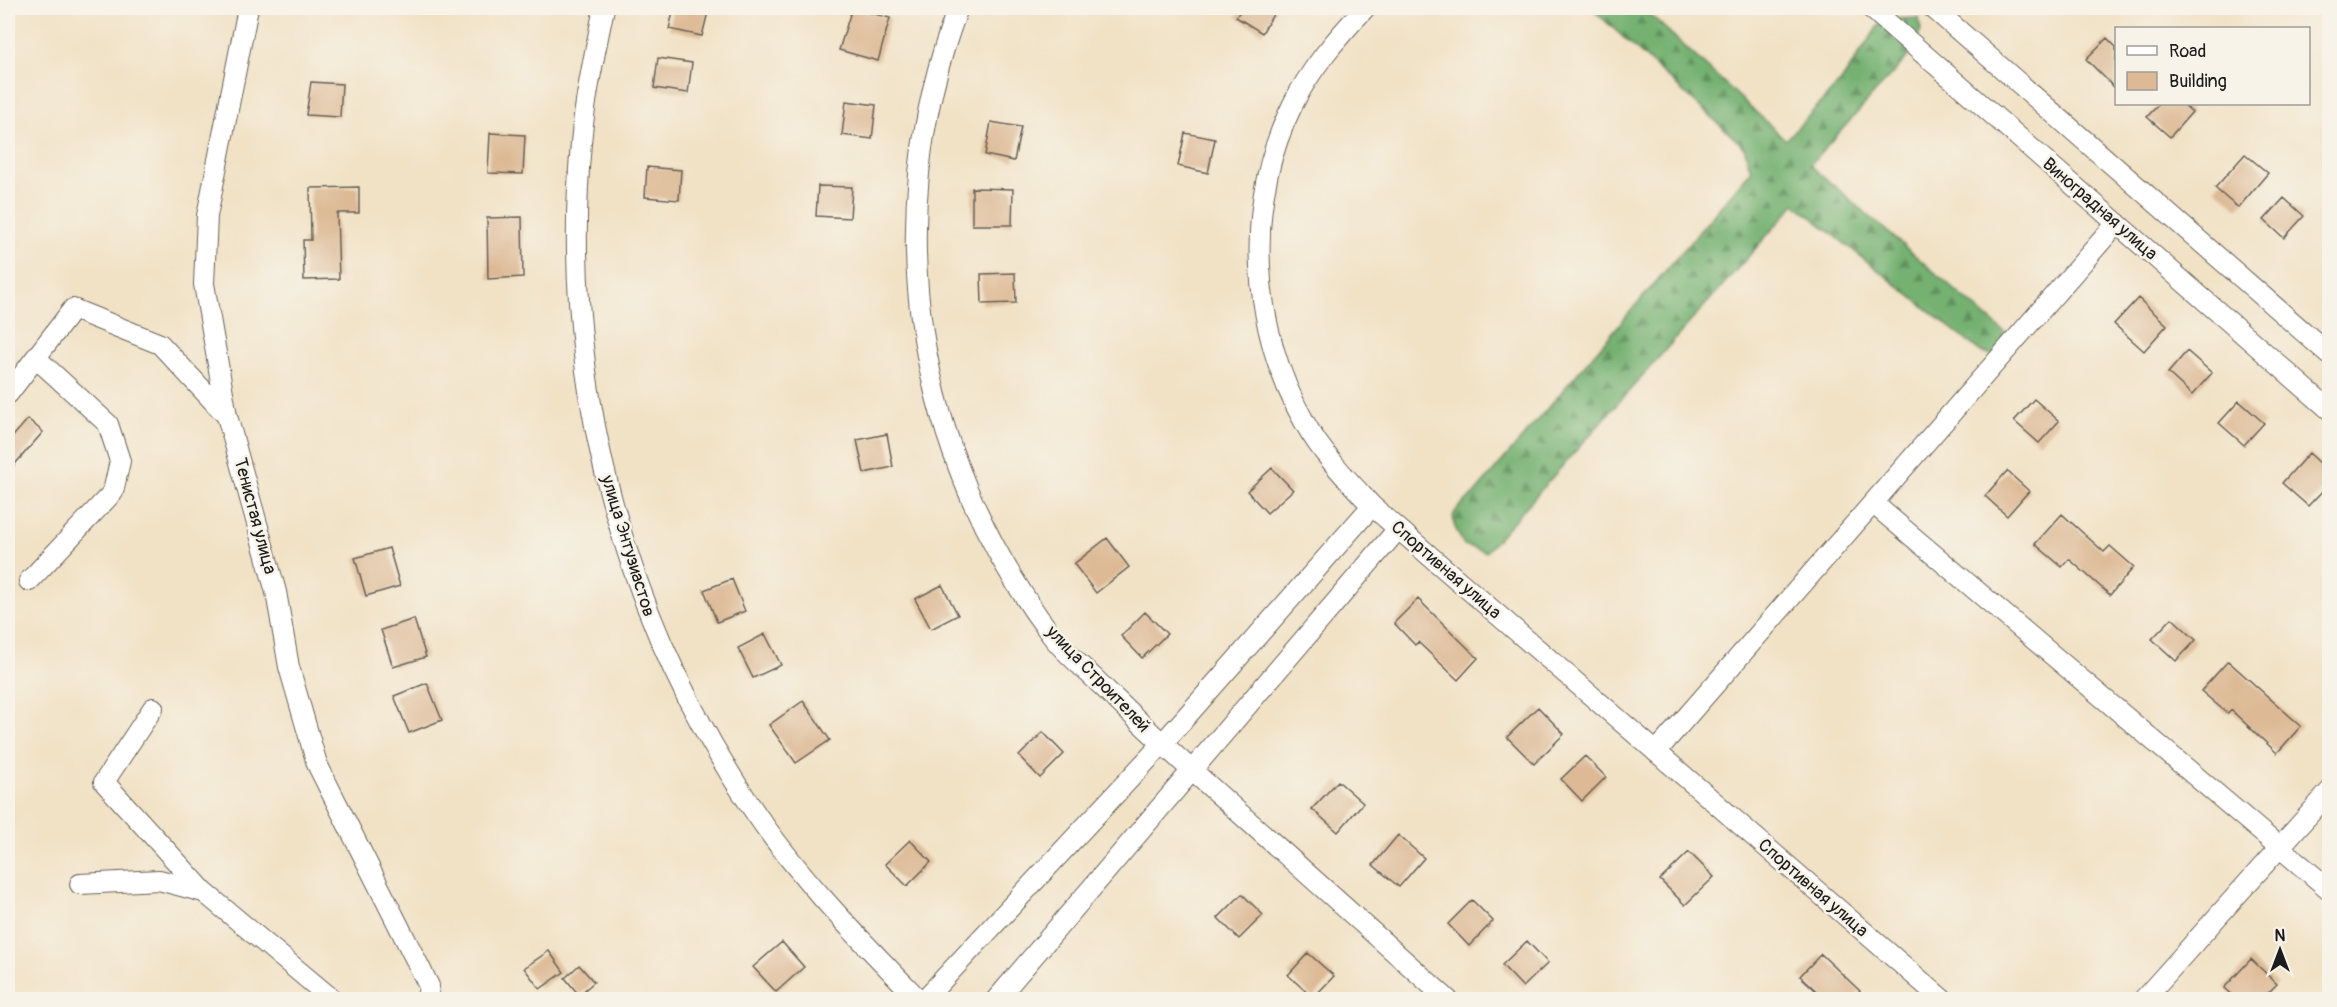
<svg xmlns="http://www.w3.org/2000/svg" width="2337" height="1007" font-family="Pangolin,sans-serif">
	<defs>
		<pattern id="forest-firs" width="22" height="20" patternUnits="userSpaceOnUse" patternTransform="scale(1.5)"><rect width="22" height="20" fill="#74b171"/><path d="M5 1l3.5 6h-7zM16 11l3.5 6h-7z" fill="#5e8f5c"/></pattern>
	</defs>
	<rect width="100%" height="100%" fill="#f7f3e8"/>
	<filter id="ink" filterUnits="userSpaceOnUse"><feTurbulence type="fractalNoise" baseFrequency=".0167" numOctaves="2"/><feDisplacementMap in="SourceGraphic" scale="12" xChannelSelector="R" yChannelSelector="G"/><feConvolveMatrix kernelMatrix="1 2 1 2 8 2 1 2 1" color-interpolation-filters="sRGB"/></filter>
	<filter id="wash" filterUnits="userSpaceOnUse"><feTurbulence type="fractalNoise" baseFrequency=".008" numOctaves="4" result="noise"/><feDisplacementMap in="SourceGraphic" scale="24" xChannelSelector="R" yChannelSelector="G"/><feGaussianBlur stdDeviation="1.35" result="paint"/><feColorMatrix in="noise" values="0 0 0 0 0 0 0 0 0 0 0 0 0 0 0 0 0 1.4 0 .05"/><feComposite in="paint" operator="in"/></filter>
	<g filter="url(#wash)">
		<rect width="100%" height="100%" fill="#f1e2c6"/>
		<!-- forest -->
		<path fill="url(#forest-firs)" stroke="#486646" stroke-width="1.5" d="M1591 8H1643L1786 140 1841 81 1878 26 1890 19 1919 18 1921 31 1910 54 1810 165 2004 332 2002 346 1993 355 1981 352 1795 204 1486 552 1464 545C1448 515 1448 516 1474 494L1751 171 1744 147Z"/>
		<g id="blocks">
			<!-- building -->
			<path fill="#ddba95" d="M674 8H709L702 36 669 29Z
				M852 8 890 18 878 61 839 50Z
				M1242 8H1277L1262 33 1236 17Z
				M2107 38 2116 47V89L2086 59Z
				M658 58 692 63 688 93 654 88Z
				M311 82 342 84 340 117 306 115Z
				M846 101 876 105 872 139 842 135Z
				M2159 104H2183L2192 112 2170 137 2147 117Z
				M991 122 1021 127 1014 161 985 155Z
				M490 133 525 135 523 174 488 173Z
				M1185 133 1215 139 1208 173 1178 166Z
				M2245 154 2268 173 2238 208 2215 188Z
				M647 167 681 170 679 200 645 197Z
				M818 186 852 187 850 218 816 216Z
				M359 187V213H337L339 279 304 280 303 240H311L310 188Z
				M972 188 1013 189 1012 225H972Z
				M2284 198 2304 216 2284 238 2264 220Z
				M522 217 523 277 488 279 487 218Z
				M1015 273 1016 303 982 304 981 274Z
				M2138 298 2167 325 2144 351 2114 324Z
				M2187 351 2212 373 2192 395 2168 373Z
				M2034 399 2059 421 2039 443 2014 421Z
				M2239 401 2264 423 2244 445 2219 423Z
				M28 419 43 432 8 472V442Z
				M887 434 893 467 864 473 857 440Z
				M2309 453 2330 472V483L2308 506 2282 483Z
				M1272 468 1293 490 1267 513 1247 491Z
				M2007 471 2029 491 2007 516 1985 496Z
				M2062 514 2104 552 2110 546 2134 567 2110 595 2069 559 2062 567 2035 544Z
				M1107 538 1129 567 1096 593 1074 564Z
				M389 548 400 586 366 596 355 558Z
				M732 579 745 611 717 622 704 590Z
				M942 585 958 615 931 629 915 599Z
				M1418 599 1478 658 1458 680 1418 642 1415 645 1394 623Z
				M1145 612 1167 634 1142 658 1121 636Z
				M2172 618 2196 640 2176 661 2152 639Z
				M414 619 426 657 393 667 381 630Z
				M765 634 781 665 753 678 738 648Z
				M2228 661 2301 726 2277 753 2231 710 2228 714 2201 691Z
				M427 683 442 720 409 733 394 696Z
				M803 701 830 740 796 763 769 725Z
				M1538 707 1564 734 1534 764 1507 737Z
				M1043 732 1064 754 1040 778 1019 756Z
				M1585 756 1606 777 1582 801 1561 779Z
				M1338 781 1363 803 1338 832 1312 809Z
				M1398 835 1424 858 1399 887 1373 865Z
				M910 840 931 862 907 886 885 864Z
				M1689 852 1714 877 1685 905 1660 880Z
				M1242 894 1263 915 1239 939 1218 918Z
				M1472 900 1493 921 1469 946 1448 924Z
				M1527 941 1548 963 1523 987 1502 965Z
				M782 942 804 967 776 992 753 967Z
				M549 951 564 972 540 989 524 968Z
				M1308 953 1334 976 1313 998 1288 975Z
				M1821 954 1860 991 1852 999H1825L1800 976Z
				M2251 959 2277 984 2262 999H2236L2224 988Z
				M579 965 594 982 579 995 565 978Z"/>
		</g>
	</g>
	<g filter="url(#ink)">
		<use href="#blocks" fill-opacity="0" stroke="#676158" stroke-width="1.5"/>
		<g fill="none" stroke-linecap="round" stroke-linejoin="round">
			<!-- minor casing -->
			<g stroke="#676158" stroke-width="22">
				<path id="minor" d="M248 8 207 216 204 284 227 416 276 592 289 667 317 764 429 986 427 1000
					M604 8C595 52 585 97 581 143 560 376 620 610 750 805 798 877 859 938 919 1000
					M958 8C877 222 915 454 1052 636 1065 653 1084 668 1099 683 1131 714 1163 745 1196 774 1280 849 1364 924 1448 1000
					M1365 8C1337 38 1310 69 1292 106 1243 206 1251 329 1306 425 1323 455 1348 480 1372 506L1943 1000
					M1871 8 2330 410
					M1933 8 2330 355
					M8 394 73 309 160 344 227 416
					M1874 504 2330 890
					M29 581 113 492 120 461 108 424 36 358
					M153 708 104 782 204 892
					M1656 752 2117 223
					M80 884 159 880 204 892 333 1000
					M924 1000 1162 744 1372 506
					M996 1000 1398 529
					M2143 1000 2330 791"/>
			</g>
			<!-- minor -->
			<use href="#minor" stroke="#fff" stroke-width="20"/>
		</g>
	</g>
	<g text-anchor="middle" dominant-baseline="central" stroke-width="5" stroke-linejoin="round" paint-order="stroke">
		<!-- street labels -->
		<g font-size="18" fill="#1c1c1c" stroke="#f7f3e8">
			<text transform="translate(2100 209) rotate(41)">Виноградная улица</text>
			<text transform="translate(255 516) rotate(75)">Тенистая улица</text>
			<text transform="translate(628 546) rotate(73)">улица Энтузиастов</text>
			<text transform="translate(1446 570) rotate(41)">Спортивная улица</text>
			<text transform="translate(1098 679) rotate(46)">улица Строителей</text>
			<text transform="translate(1813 888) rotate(41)">Спортивная улица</text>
		</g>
	</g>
	<!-- margin -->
	<rect width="2337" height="1007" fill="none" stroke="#f7f3e8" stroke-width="30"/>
	<!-- legend -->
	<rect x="2115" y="27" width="195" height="78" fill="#f7f3e8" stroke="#9f9d96" stroke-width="1.5"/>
	<rect x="2127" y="46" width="30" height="9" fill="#ffffff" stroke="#9f9d96" stroke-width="1.5"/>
	<text x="2169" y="57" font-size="18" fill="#1c1c1c">Road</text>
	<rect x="2127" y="72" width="30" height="18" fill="#ddba95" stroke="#9f9d96" stroke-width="1.5"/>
	<text x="2169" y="87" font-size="18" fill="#1c1c1c">Building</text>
	<!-- north arrow -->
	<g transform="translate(2280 950)" stroke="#f7f3e8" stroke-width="4.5" paint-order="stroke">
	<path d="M0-4.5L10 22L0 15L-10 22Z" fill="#1c1c1c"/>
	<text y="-9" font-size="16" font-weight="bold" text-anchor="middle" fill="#1c1c1c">N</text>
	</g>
</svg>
